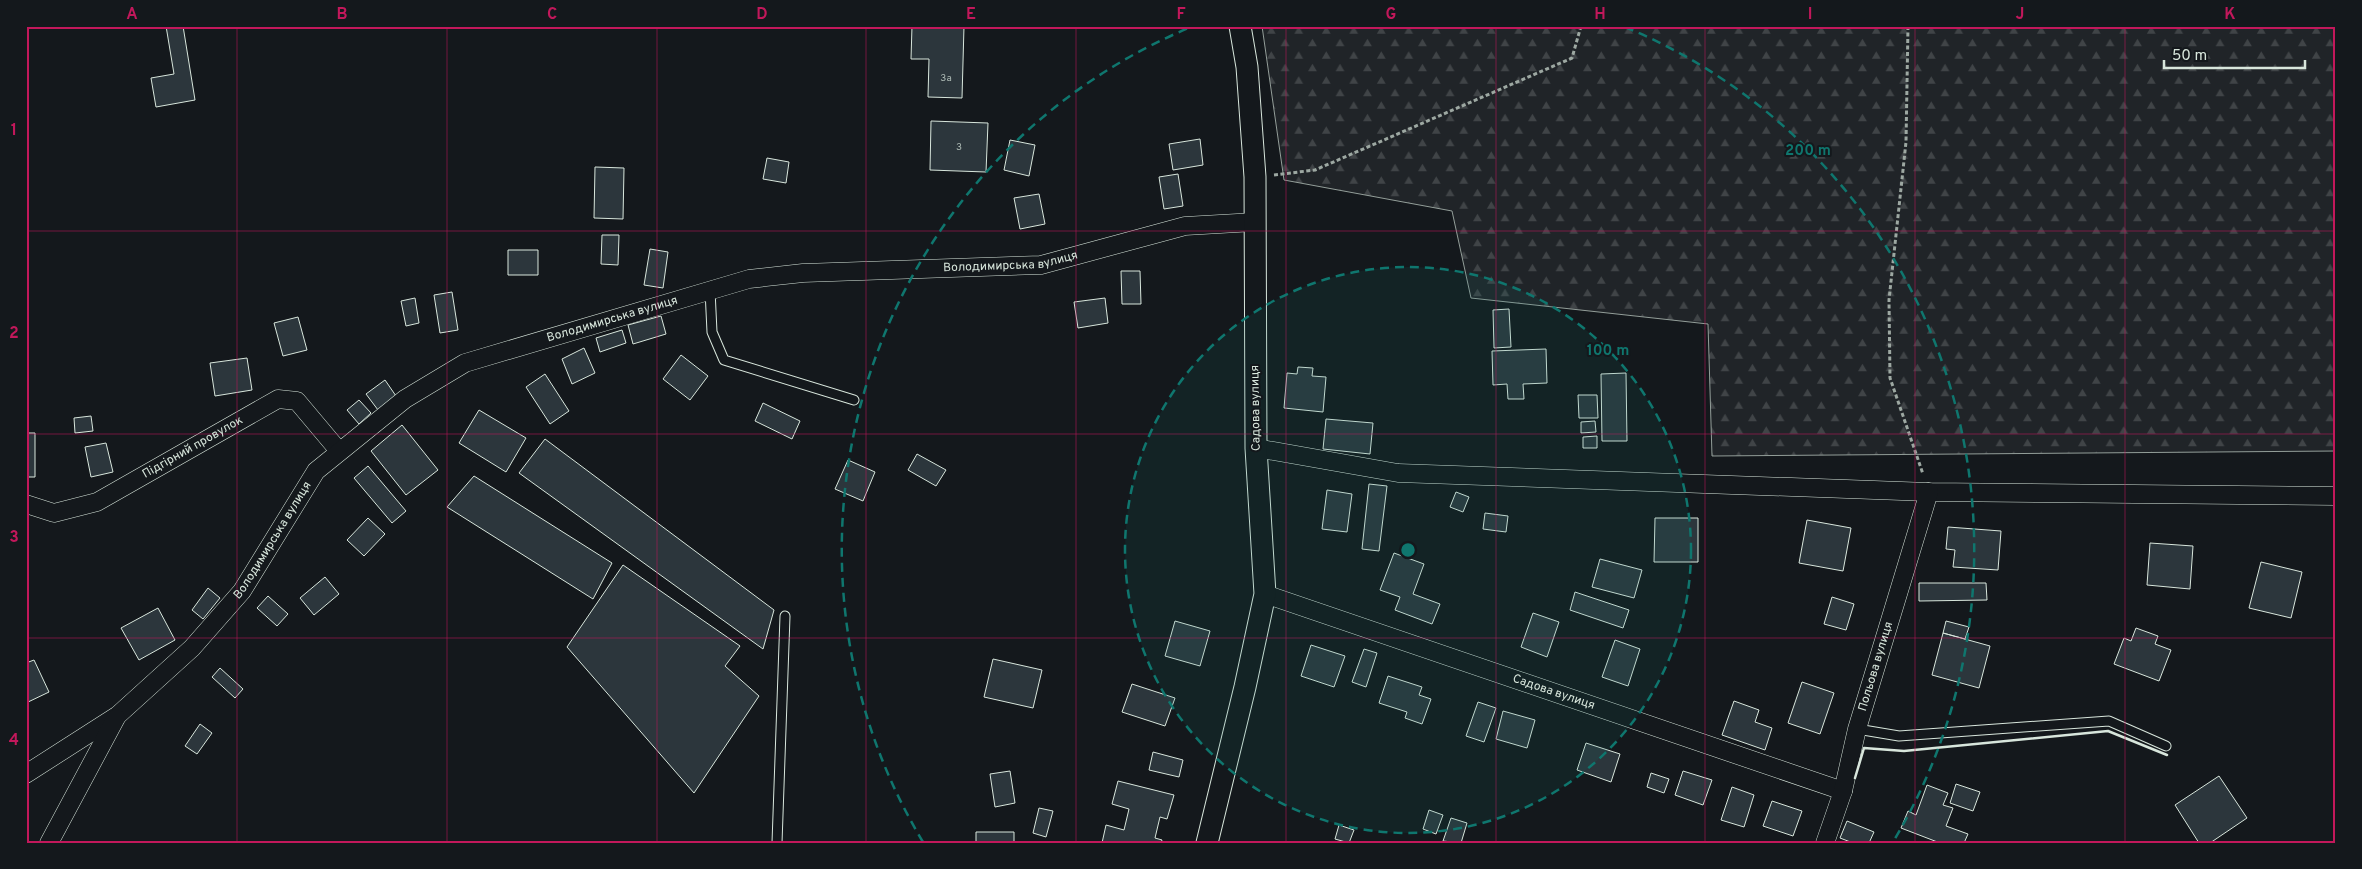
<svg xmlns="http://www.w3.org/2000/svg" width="2362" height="869" font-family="Overpass,sans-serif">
	<defs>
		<pattern id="forest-firs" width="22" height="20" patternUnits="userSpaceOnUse" patternTransform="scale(1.25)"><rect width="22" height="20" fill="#202428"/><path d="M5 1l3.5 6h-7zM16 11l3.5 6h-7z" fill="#404447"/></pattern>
	</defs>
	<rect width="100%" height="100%" fill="#14181c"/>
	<!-- forest -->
	<path fill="url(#forest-firs)" stroke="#939e99" d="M1262 26H2336V451L1712 456 1708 324 1471 298 1452 211 1284 180Z"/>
	<!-- building -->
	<path fill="#2c363c" stroke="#d8e6dc" d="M166 26H183L195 100 156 107 151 78 174 74Z
		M912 26H964L962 98 928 97 929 59H911Z
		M931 121 988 123 986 172 930 170Z
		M1200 139 1203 165 1173 170 1169 144Z
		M1010 140 1035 145 1029 176 1004 170Z
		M767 158 789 162 786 183 763 179Z
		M595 167 624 168 623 219 594 218Z
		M1178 174 1183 206 1164 209 1159 177Z
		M1039 194 1045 224 1020 229 1014 198Z
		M602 235H619L618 265 601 264Z
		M650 249 668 252 663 288 644 285Z
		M508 250H538V275H508Z
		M1121 271H1140L1141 304H1122Z
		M452 292 458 330 440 333 434 295Z
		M415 298 419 323 406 326 401 301Z
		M1105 298 1108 323 1078 328 1074 302Z
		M1509 309 1511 347 1494 348 1493 310Z
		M661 316 666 334 633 344 628 325Z
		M298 317 307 350 283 356 274 323Z
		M622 330 626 343 600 352 596 338Z
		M584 348 595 373 572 384 562 359Z
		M1546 349 1547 383 1523 384 1524 399H1508L1507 384 1493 385 1492 351Z
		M681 355 708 376 690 400 663 379Z
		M247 358 252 390 215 396 210 363Z
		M1298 367 1313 368 1312 376 1326 377 1323 412 1284 408 1287 373 1297 374Z
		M1626 373 1627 441H1602L1601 374Z
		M545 374 569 411 550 424 526 387Z
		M385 380 396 396 378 410 366 394Z
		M1578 395H1597L1598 418H1579Z
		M359 400 371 413 359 424 347 410Z
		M763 403 800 421 792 439 755 421Z
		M479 410 526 438 506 472 459 443Z
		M91 416 93 431 75 433 74 418Z
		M1326 419 1373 423 1370 454 1323 449Z
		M1595 421 1596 432 1581 433V422Z
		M402 425 438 470 406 495 371 451Z
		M26 433H35V477H26Z
		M1597 436V448H1583V437Z
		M545 439 774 610 763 649 519 473Z
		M106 443 113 472 91 477 85 447Z
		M917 454 946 470 936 486 908 470Z
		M848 460 875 472 863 501 835 489Z
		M368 466 406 511 392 523 354 478Z
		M474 476 612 563 593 599 447 507Z
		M1369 484 1387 486 1379 551 1362 549Z
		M1327 490 1352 494 1347 532 1322 529Z
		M1456 492 1469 497 1463 512 1450 507Z
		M1485 513 1508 516 1506 532 1483 529Z
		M368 518 385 534 364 556 347 540Z
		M1655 518H1698V562H1654Z
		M1807 520 1851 528 1843 571 1799 563Z
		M1948 527 2001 531 1998 570 1953 567 1955 550 1946 549Z
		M2150 543 2193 546 2190 589 2147 585Z
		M1394 553 1424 564 1413 594 1440 604 1432 624 1395 610 1400 597 1380 590Z
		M1600 559 1642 570 1634 598 1592 587Z
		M2261 562 2302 572 2291 618 2249 608Z
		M623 565 740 646 725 666 759 696 694 793 567 647Z
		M325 577 339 594 314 615 300 598Z
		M1919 583H1986L1987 600 1919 601Z
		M208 588 220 598 203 619 192 610Z
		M1575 592 1629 610 1623 628 1570 610Z
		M268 596 288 614 277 626 257 608Z
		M1832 597 1854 604 1846 630 1824 624Z
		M158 608 175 640 139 660 121 628Z
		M1533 613 1559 622 1547 657 1521 647Z
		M1175 621 1210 631 1200 666 1165 656Z
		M1946 621 1969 627 1965 639 1943 633Z
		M2136 628 2158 636 2155 644 2171 650 2159 681 2114 664 2124 638 2131 641Z
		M1943 633 1990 646 1979 688 1932 675Z
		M1615 640 1640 649 1628 686 1602 677Z
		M1311 645 1345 656 1334 687 1301 676Z
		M1364 649 1377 653 1366 687 1352 682Z
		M993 659 1042 670 1033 708 984 697Z
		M34 660 49 692 26 703V663Z
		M220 668 243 689 235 698 212 677Z
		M1388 676 1422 687 1419 695 1431 699 1422 724 1405 718 1407 712 1379 703Z
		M1802 682 1834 693 1820 734 1788 723Z
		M1132 684 1175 698 1165 726 1122 712Z
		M1734 701 1759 710 1755 722 1772 728 1765 750 1722 735Z
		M1478 702 1496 708 1484 742 1466 736Z
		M1503 711 1535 720 1527 748 1496 739Z
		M200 724 212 733 197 754 185 746Z
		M1586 743 1620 754 1611 782 1577 770Z
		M1153 752 1183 760 1179 777 1149 770Z
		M1010 771 1015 803 995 807 990 774Z
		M1683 771 1712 780 1703 805 1675 795Z
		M1651 773 1669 779 1664 793 1647 787Z
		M2219 776 2247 818 2210 843H2199L2175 805Z
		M1118 781 1174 795 1167 819 1160 817 1155 838 1162 840 1161 843H1102L1106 825 1124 830 1129 809 1112 804Z
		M1956 784 1980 792 1973 811 1950 803Z
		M1927 785 1948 793 1943 805 1953 808 1946 826 1968 834 1964 843H1940L1901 828 1908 811 1916 815Z
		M1732 787 1754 795 1744 827 1721 820Z
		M1772 801 1802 811 1793 836 1763 826Z
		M1039 808 1053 811 1046 837 1033 833Z
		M1429 810 1443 815 1436 834 1423 829Z
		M1451 818 1467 823 1461 843 1443 841Z
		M1847 821 1874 832 1869 843H1853L1840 838Z
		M1339 825 1354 830 1349 843 1335 839Z
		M976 832H1014V843H976Z"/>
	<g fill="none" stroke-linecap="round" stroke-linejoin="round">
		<!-- service casing -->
		<g stroke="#d8e6dc" stroke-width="11">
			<path id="service" d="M710 290 712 332 724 360 854 400
				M1857 729 1899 736 2109 721 2166 746
				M777 843 785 616"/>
		</g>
		<!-- minor casing -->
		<g stroke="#d8e6dc" stroke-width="19">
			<g id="minor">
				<path d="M1256 448 1398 473 1929 492 2336 496"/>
				<path id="s1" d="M26 504 54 513 97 502 278 399 297 401 339 451"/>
				<path id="s2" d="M1265 594 1843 791"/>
				<path id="s3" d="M26 774 118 715 192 648 242 591 316 471 405 399 465 363 749 279 803 273 1041 265 1185 226 1255 222"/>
				<path d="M49 843 116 718"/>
				<path id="s4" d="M1825 843 1843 791 1857 729 1929 492"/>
			</g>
		</g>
		<!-- tertiary casing -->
		<g stroke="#d8e6dc" stroke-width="23">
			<path id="tertiary" d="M1207 843 1245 687 1265 594 1256 448 1255 177 1247 67 1240 26"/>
		</g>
		<!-- path -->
		<path stroke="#9da8a2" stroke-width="3" stroke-dasharray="4 2.5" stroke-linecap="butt" d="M1908 26 1906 142 1889 300 1890 378 1923 474
			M1274 175 1315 170 1572 58 1581 26"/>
		<!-- service -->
		<use href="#service" stroke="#14181c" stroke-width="9"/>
		<!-- minor -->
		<use href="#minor" stroke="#14181c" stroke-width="18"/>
		<!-- tertiary -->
		<use href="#tertiary" stroke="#14181c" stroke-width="21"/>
		<!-- wall -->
		<path stroke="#d8e6dc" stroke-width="2.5" d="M1855 778 1864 748 1904 751 2108 731 2167 755"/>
	</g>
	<!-- grid -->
	<path fill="none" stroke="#c2185b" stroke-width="1" stroke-opacity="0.55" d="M237 26V843M447 26V843M657 26V843M866 26V843M1076 26V843M1286 26V843M1496 26V843M1705 26V843M1915 26V843M2125 26V843M26 231H2336M26 434H2336M26 638H2336"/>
	<!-- distance rings -->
	<circle cx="1408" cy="550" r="283" fill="#0f766e" fill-opacity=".12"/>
	<g fill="none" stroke="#0f766e" stroke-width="2.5" stroke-dasharray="9 6">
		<circle cx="1408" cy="550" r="283"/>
		<path d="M923 842A566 566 0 0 1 1191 27M1625 27A566 566 0 0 1 1893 842"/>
	</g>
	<g text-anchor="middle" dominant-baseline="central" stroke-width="4" stroke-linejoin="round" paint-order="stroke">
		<!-- number labels -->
		<g font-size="10" fill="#adbab4">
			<text x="946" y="78">3а</text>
			<text x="959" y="147">3</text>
		</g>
		<!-- street labels -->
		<g font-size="12" fill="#d8e6dc" stroke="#14181c">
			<text stroke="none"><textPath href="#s3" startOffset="1169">Володимирська вулиця</textPath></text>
			<text stroke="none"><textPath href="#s3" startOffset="764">Володимирська вулиця</textPath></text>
			<text transform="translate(1256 408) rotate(-91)">Садова вулиця</text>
			<text stroke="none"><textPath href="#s1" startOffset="184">Підгірний провулок</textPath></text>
			<text stroke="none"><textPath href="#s3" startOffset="344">Володимирська вулиця</textPath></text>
			<text stroke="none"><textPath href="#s4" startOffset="184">Польова вулиця</textPath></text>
			<text stroke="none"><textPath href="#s2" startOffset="305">Садова вулиця</textPath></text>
		</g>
	</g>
	<circle cx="1408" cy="550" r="8" fill="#0f766e" stroke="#14181c" stroke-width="2.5"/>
	<g font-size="15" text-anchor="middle" font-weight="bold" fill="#0f766e" stroke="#14181c" stroke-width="4" stroke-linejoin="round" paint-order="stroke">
		<text x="1808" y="155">200 m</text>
		<text x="1608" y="355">100 m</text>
	</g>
	<!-- border -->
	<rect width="2362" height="869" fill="none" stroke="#14181c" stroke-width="55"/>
	<!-- scale -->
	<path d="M2164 60v8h141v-8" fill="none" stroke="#d8e6dc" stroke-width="2.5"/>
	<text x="2172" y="60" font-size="15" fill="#d8e6dc" stroke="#14181c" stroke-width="4" paint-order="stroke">50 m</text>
	<rect x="28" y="28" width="2306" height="814" fill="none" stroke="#c2185b" stroke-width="2"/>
	<g font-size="16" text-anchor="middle" font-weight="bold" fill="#c2185b">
		<text x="132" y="19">A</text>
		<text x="342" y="19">B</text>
		<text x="552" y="19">C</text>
		<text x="762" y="19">D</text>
		<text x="971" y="19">E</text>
		<text x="1181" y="19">F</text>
		<text x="1391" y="19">G</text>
		<text x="1600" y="19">H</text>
		<text x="1810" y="19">I</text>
		<text x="2020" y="19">J</text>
		<text x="2230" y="19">K</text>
		<text x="14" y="135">1</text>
		<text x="14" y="338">2</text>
		<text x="14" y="542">3</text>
		<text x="14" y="745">4</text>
	</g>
</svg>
